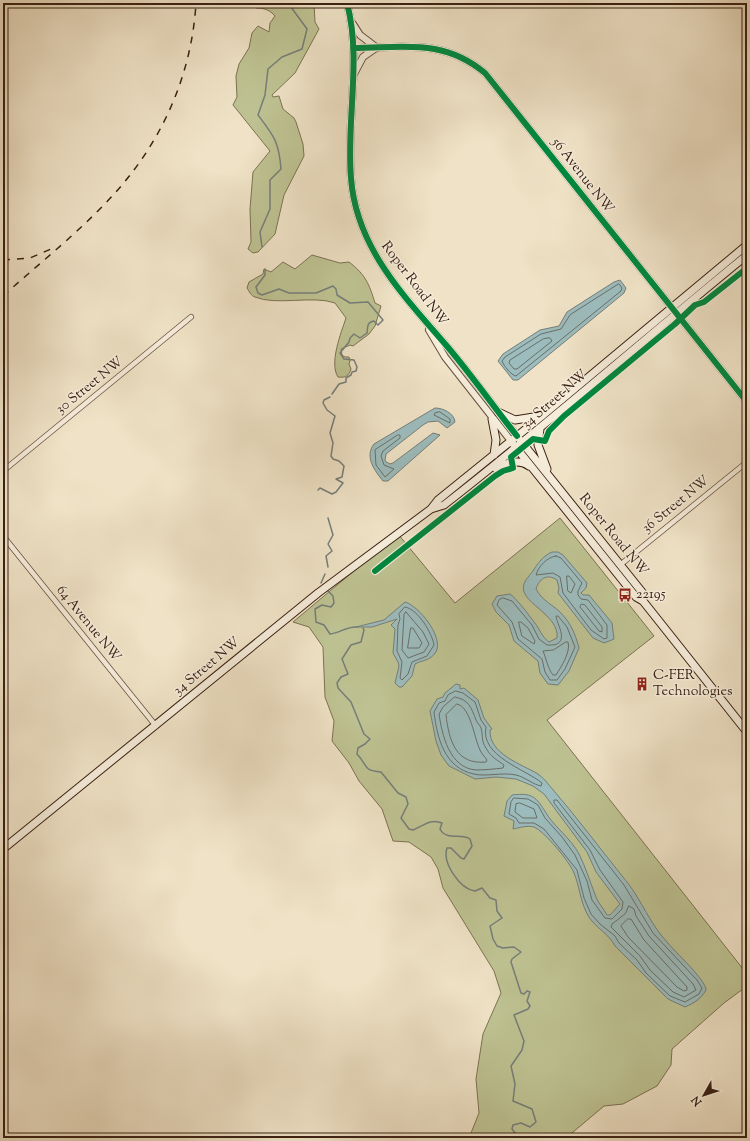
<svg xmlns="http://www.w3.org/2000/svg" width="750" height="1141" font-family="'Sorts Mill Goudy',serif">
	<rect width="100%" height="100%" fill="#efe2c6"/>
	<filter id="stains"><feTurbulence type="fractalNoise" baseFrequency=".005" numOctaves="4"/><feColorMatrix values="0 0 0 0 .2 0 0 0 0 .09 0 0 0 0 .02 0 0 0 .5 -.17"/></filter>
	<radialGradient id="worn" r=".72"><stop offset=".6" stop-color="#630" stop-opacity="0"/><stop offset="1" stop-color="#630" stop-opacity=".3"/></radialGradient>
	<!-- green -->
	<path fill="#bec292" stroke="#7c7252" d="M255 3H314L315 22 319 29 295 73 272 95 273 97 279 96 283 109 294 118 296 122 303 144 304 156 284 195 275 234 258 252 253 253 248 249 251 242 250 209 253 172 270 151 233 105 237 97 236 76 239 64 249 48 252 33 258 26 269 32 270 23 275 16C270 10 264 8 256 8Z
		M312 255 340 263 349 262C366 275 369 284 375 303L381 306 375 326 369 334 353 346 350 345 341 349 342 355 345 357H349L350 361 349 364 351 369C349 376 345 378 338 377 329 363 341 333 346 318L335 303C313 295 276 306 255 297 251 296 249 291 247 288L249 282 263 274 264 269 271 272 283 262 295 269Z
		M560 518 654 636 547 720 747 974V986L724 1003 672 1049 671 1065 657 1086 623 1104 604 1106 566 1138H469L479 1113 476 1079 483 1034 501 993 494 971 443 888 438 869 431 857 409 842 393 841 382 809 359 781 349 763 332 741 334 721 325 697 323 647 309 627 293 622 398 534 455 603Z"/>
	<!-- water -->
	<path fill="#9cbcbd" stroke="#757e79" d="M620 280 626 288 624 293 518 380H513L498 361 503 354 540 330 559 326 567 312 614 282Z
		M435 408C443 408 454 413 455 422L447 428 438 421 428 422 423 425 386 454 385 461 390 464 393 463 433 433 440 435 388 481H383C375 471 364 457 374 444Z
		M552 552H558L563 555 587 583 586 588 581 593 583 595H589L612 623 614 639 604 643 593 638 558 593 559 588 557 580C547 573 539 579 536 589 541 598 546 601 554 607 568 617 575 632 579 648L569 671 558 685 548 684 540 673 538 661 514 641 509 625 496 612 492 604 497 596 510 594C516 598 529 615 534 622 540 629 541 636 549 642L557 638C560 614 517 602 524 584 525 580 530 575 533 571 538 563 543 556 552 552Z
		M405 602C419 606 444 637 436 652 430 661 422 660 415 664L412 676 402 687H399L395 683 399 666 398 662 393 653 395 629 391 625 397 619 372 627H356L384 620Z
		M456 684 460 685V689L464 688 478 700 484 718 492 729 490 730C489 754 521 764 538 774 542 777 546 781 549 785 576 816 601 850 627 882 642 901 650 924 667 942 675 952 706 980 706 990 701 999 694 1003 685 1007L668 999 615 946C609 934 596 928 589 917 580 903 580 887 574 873 570 862 544 831 534 827 527 825 519 828 513 829L514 821 504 816 507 801 512 795C535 792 537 799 548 816 557 829 571 839 579 854 586 868 590 882 596 897 598 903 604 909 607 915H610L620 904 596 872 587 852 544 794 533 786 516 779 496 777 475 779 449 766 441 755 436 741 430 711 437 699 443 697 445 693Z"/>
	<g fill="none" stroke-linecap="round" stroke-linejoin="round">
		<!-- shore -->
		<path stroke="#6b6e68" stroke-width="1" d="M619 284 622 288 621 291 516 376C511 375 504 366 502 361L505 357 541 334 561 329 570 315Z
			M550 338 552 341 517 369H514L509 363 510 360 543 339Z
			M440 412 450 419V423L434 415 435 413Z
			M398 435H400V438L383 451 381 456 384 465 394 469 385 477 376 465 375 450Z
			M556 556 561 558 582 583 578 591V595L581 599 588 600 607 625V638L604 639 591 630 563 593 560 577 553 573 536 575C538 567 547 557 556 556Z
			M567 576H569L575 584 571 593 568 591Z
			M503 598 512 601 532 625 539 639 547 645C573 647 556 623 556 616H558L567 627 575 647 565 669 557 680H550L545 672 542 659 518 639 512 622 497 605 499 600Z
			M582 604 585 605 602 627V632L599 631 580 607Z
			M405 607C418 609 432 633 434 645L427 656 412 662 408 674 402 680 400 678 402 662 397 651 398 625 400 619 399 614Z
			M406 612 423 632 429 644 424 652 408 658 402 650 404 615Z
			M519 622H521L528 628 535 641 534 644 522 636Z
			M411 628H413L422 643 419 648H408Z
			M566 642H568C571 652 561 667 556 675H553C548 669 546 658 543 651L553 650Z
			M456 691 463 693 475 702 481 720 486 727C480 756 525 769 542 783L541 786C534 785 525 777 516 775 503 772 484 777 474 774 444 768 437 737 434 712L439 703 445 701 448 695Z
			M455 697C469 700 471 707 476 720 477 723 480 725 481 728 483 734 481 741 486 748 490 756 497 760 504 765L503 768C495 769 484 770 476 770 449 768 442 734 439 714L443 707Z
			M457 704C471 707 474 738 480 750 481 753 485 757 487 760L486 762C456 765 449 741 446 715Z
			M514 798 528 799 538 805 545 818 562 837 575 855 587 881 592 900 605 918 612 919 622 909 623 902 600 870 590 850 554 803V800H557L624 885 653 933 697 980 702 988 699 994 685 1002 670 996 646 973 637 960 619 943 615 936 600 924 591 914 584 898 577 870 544 829 534 823H519L516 818 509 814 511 802Z
			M520 803 534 809 537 818H523L515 812 516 804Z
			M629 906 634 909 636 916 649 936 693 984 696 990 684 997 673 992 650 970 640 956 611 927 612 924 625 914Z
			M628 919H631L644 940 687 987V990L684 991 677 987 628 937 621 926Z"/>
		<!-- stream -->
		<path stroke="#757e79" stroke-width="1.5" d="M262 247 260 232 270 209V180L281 169C279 142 274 136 258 115L265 95 268 69 282 57 302 49 307 29 288 3
			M265 269V275L256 287 258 293 262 295 279 289 289 293H316L333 286 336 289 337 295 350 303 368 302 383 320 378 325 374 321C366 322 368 328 367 333L360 338 354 334 350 338 349 342 340 353 344 359 354 360 357 367 356 371 352 372 351 375 346 378V382L339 384 332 394
			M318 490 320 488 332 494 336 492 343 483 336 479 342 477 344 466 339 461 333 459 331 456 333 443 330 433 335 416 327 410 323 403 324 400 330 397
			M328 567 326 556 332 551 328 544 333 535 328 518
			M321 583 325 574
			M328 591 333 596 334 603 331 607 322 605 315 609 316 622 324 625 330 634C340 633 347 626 357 627
			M363 628 364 630 361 642 351 645 342 659 348 674 341 677 337 683 338 688 351 702 364 734 370 739 365 744 358 748 357 754C369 767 362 770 381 772L398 793 406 797 408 804 401 818 409 829 413 830C423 826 431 818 442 823L440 829C446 841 462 833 470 839L472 846 464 859 461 858 451 848H447C442 863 460 889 475 891L482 888 490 898 496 900 497 911 502 918 490 926 493 939 497 946 503 948 514 947 521 952 512 959 511 962 521 993 524 994 527 991 530 992 527 1001 530 1006 528 1009 514 1015 524 1041 522 1050 511 1066 515 1084 513 1101 532 1109 536 1122 530 1127 521 1123 513 1125 512 1129 519 1138"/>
		<!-- minor casing -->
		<g stroke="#675140" stroke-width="6">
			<path id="minor" d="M3 471 191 317
				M3 536 156 726
				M620 565 747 462
				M3 1130 9 1138"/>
		</g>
		<!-- tertiary casing -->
		<g stroke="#675140" stroke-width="8">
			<path id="tertiary" d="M347 3C362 60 346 120 351 178 356 247 403 295 446 345 471 374 493 406 517 436
				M353 24 360 35 377 48
				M353 48C404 48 443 38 485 73L747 402
				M354 74 363 57 376 48
				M429 330 445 357 511 441"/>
		</g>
		<!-- secondary casing -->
		<g stroke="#3a2113" stroke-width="9">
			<path id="secondary" d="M498 412 515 420 540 416
				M492 419 496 440 494 455
				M540 429 538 445 547 469
				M520 440 642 592 643 601
				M514 445 636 597 643 601 747 732
				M496 469C506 463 518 458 529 466
				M431 509 444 505C547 425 645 338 747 255
				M3 849 318 593 431 509 438 500 542 416 747 245"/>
		</g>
		<!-- minor -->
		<use href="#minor" stroke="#f5ecda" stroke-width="4.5"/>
		<!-- tertiary -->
		<use href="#tertiary" stroke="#f5ecda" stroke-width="6"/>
		<!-- secondary -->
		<use href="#secondary" stroke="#f5ecda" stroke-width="7"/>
		<!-- rail -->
		<path stroke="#3a2113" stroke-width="1.5" stroke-dasharray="7 7" stroke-linecap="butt" d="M3 260 30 258 51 249
			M3 296C43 260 87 226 122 185 166 133 192 70 196 3"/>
		<!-- cycleway casing -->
		<g stroke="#f5ecda" stroke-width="8">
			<path id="cycleway" d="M347 3C362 60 346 120 351 178 356 247 403 295 446 345 471 374 493 406 517 436
				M353 48C404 48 443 38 485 73L747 402
				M375 571 495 476 503 471 513 468 511 457 533 439 545 441 549 431 564 416 675 324 695 305 704 302 747 268"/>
		</g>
		<!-- cycleway -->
		<use href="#cycleway" stroke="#00873e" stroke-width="6"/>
	</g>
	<!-- icons -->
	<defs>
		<g id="bus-bare" transform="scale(1.08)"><path d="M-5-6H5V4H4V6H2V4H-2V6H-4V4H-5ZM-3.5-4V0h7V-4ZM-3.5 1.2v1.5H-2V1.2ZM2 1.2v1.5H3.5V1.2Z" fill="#8f2418" stroke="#f5ecda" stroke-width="2.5" paint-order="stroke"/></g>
		<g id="building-bare" transform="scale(1.08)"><path d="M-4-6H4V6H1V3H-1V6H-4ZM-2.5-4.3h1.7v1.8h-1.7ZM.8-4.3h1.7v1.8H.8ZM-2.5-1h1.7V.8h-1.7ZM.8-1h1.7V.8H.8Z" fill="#8f2418" stroke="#f5ecda" stroke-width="2.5" paint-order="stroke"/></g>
	</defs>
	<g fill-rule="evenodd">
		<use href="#bus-bare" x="625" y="595"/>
		<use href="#building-bare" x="642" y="684"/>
	</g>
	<g text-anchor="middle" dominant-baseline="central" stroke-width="3" stroke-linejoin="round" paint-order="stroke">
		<!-- street labels -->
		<g font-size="14" fill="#3a2113" stroke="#f5ecda">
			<text transform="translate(582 176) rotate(52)">56 Avenue NW</text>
			<text transform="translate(414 284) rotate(53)">Roper Road NW</text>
			<text transform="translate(90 386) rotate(-39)">30 Street NW</text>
			<text transform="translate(555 400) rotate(-41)">34 Street NW</text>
			<text transform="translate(676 505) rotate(-39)">36 Street NW</text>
			<text transform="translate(613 535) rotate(51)">Roper Road NW</text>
			<text transform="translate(88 624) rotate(51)">64 Avenue NW</text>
			<text transform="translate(207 667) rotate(-40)">34 Street NW</text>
		</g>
		<!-- poi labels -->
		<g font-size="14" fill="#3a2113" stroke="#f5ecda" text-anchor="start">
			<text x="636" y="595">22195</text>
			<text x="653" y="676">C-FER<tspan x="653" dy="16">Technologies</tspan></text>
		</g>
	</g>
	<!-- margin -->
	<rect width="750" height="1141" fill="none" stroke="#efe2c6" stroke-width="16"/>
	<rect x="4" y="4" width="742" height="1133" fill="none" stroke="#3a2113" stroke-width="2"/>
	<rect x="8" y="8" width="734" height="1125" fill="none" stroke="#3a2113"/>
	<!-- north arrow -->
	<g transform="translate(704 1095) rotate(231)" stroke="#f5ecda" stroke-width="3" paint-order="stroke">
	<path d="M0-3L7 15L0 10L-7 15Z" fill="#3a2113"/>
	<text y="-6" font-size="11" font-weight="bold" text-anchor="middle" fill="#3a2113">N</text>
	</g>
	<rect width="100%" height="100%" filter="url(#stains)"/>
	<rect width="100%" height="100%" fill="url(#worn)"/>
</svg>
